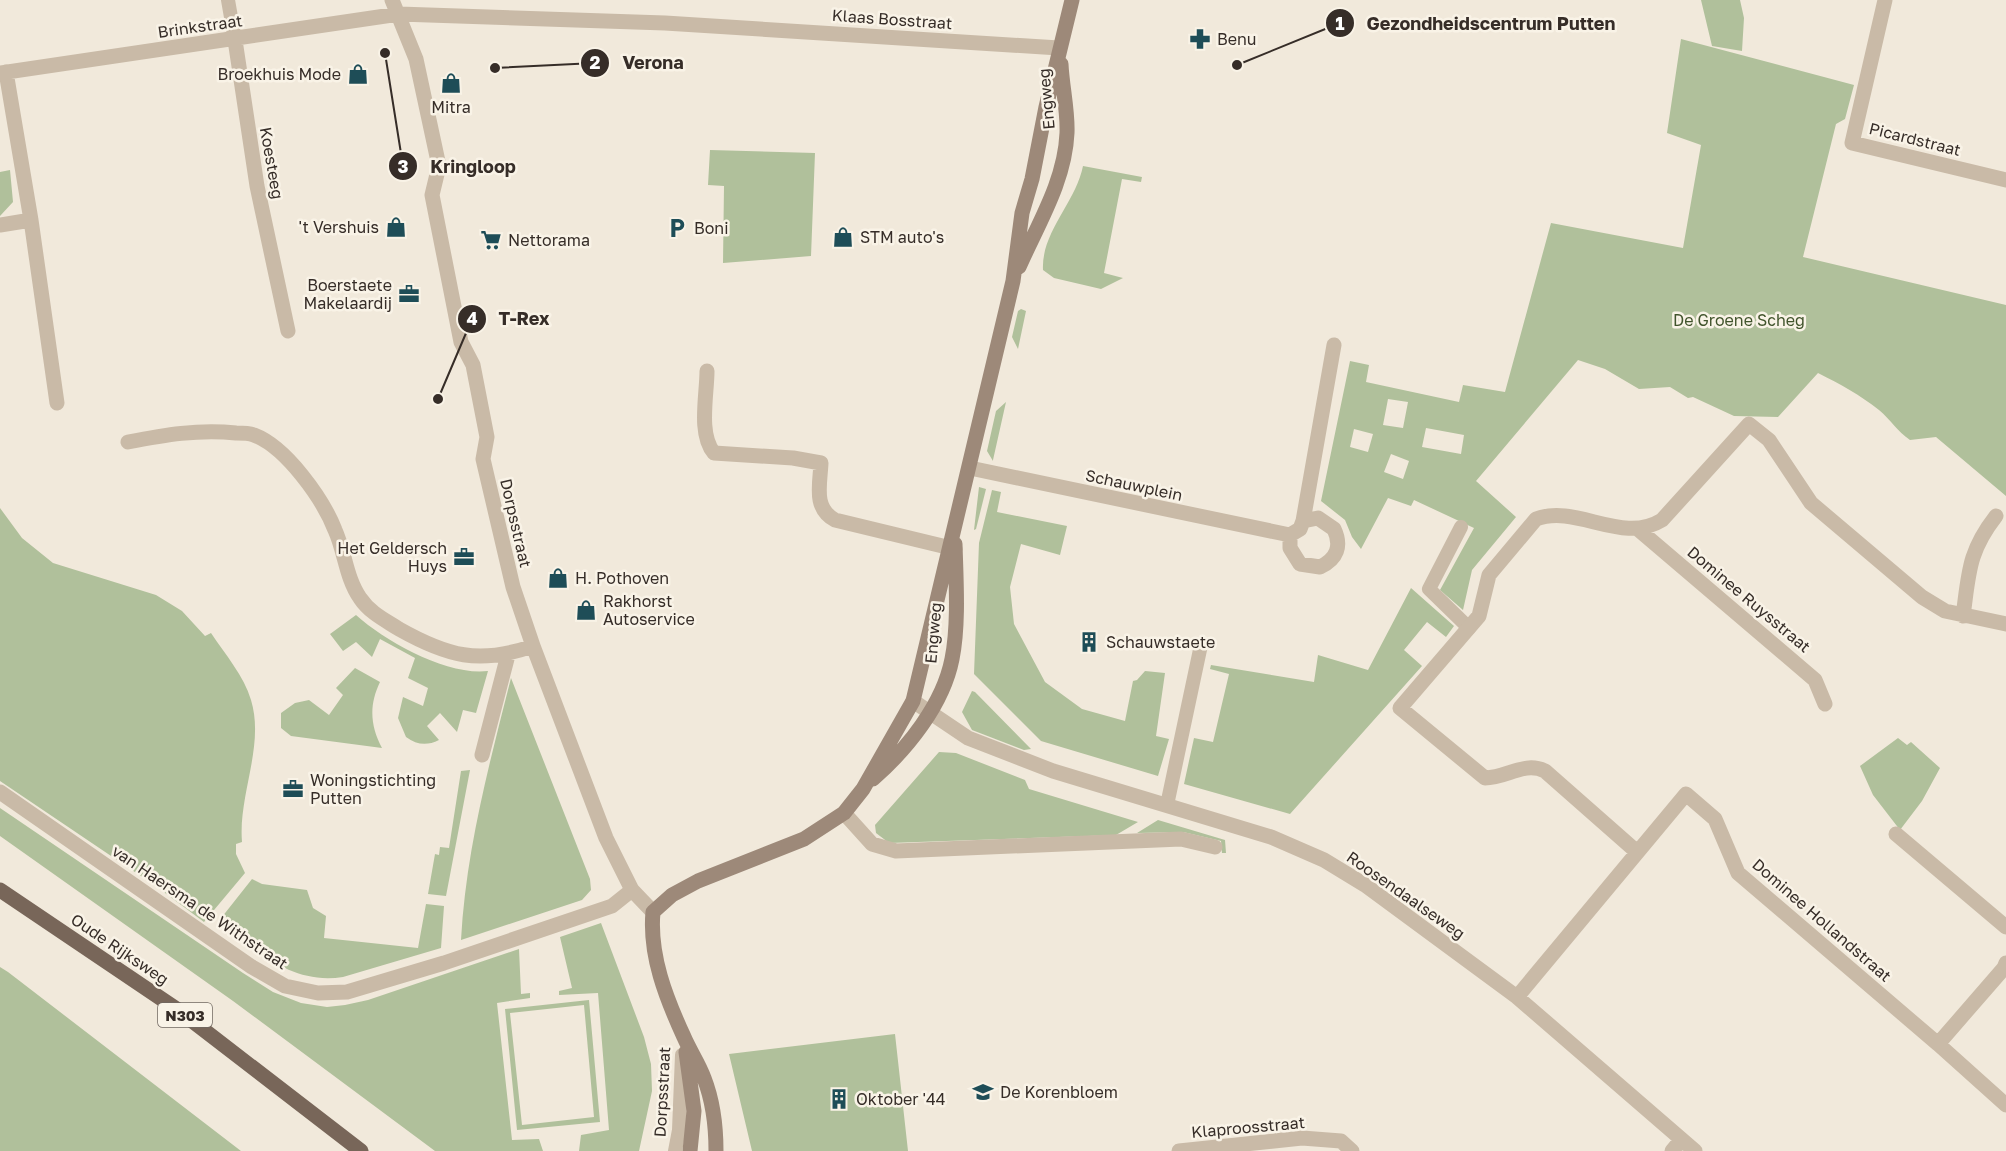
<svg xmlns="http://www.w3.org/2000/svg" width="2006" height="1151" font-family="'Golos Text',sans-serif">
	<rect width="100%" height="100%" fill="#f1e9db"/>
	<!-- green -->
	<path fill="#b0c09b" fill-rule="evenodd" d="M1701 0H1740L1744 18 1742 51 1712 46Z
		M1681 39 1854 85 1845 119 1836 124 1803 257 2006 305V496L1936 437 1910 440C1897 431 1891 420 1879 410 1860 395 1840 384 1818 373L1778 417 1734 416 1693 397 1688 398 1670 387 1639 389 1605 369 1578 360 1476 481 1516 517 1472 570 1463 610 1440 590 1474 528 1414 500 1411 506 1388 498 1361 549 1352 537 1345 520 1321 501 1350 361 1369 365 1366 382 1459 402 1463 385 1505 392 1551 223 1683 248 1701 145 1667 133ZM1388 399 1408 402 1403 428 1383 425ZM1426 428 1464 435 1461 454 1422 447ZM1354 429 1373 434 1368 452 1350 447ZM1391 454 1409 461 1403 479 1384 472Z
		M710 150 815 153 811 256 723 263 724 186 708 185Z
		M1083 166 1142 177 1141 182 1122 179 1104 273 1123 278 1101 289 1054 278 1043 270C1041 232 1076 202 1083 166Z
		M10 170 13 202 0 216V172Z
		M1021 309 1026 311 1018 349 1012 337 1018 311Z
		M1006 402 993 460V461L987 451 996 411Z
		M979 487 986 489 976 529 974 530Z
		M992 490 1001 492 997 512 1067 526 1060 555 1021 544 1010 587 1014 624 1045 682 1082 709 1125 721 1133 681 1137 680 1145 671 1165 673 1156 736 1169 739 1158 776 1041 741 974 674 979 543Z
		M0 508 22 538 53 563 156 595 182 611 205 636 211 633C225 654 244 676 251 700 265 746 238 795 242 842L236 844V854L245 873 204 922 157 887 0 781Z
		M1411 588 1454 626 1446 637 1427 622 1404 650 1422 666 1290 814 1184 784 1194 738 1213 742 1229 674 1210 669 1211 665 1314 682 1318 655 1368 670Z
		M356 615C386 642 448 676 488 671L476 713 463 710 457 732 440 713 427 726 439 740C427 746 417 745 406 737L398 718 403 697 423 706 428 688 408 678 415 658 380 639 372 657 356 642 343 651 330 634Z
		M355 668 380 682C369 705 370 725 382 748L291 736 281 728V713L295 703 309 700 329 715 343 695 336 688Z
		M511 678 590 879 591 890 582 900 461 940C466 850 489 765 511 678Z
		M972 691 975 692 1031 749 1024 750 972 730 962 712Z
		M1898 738 1907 745 1911 742 1940 768 1922 801 1900 830 1873 795 1860 766Z
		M939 752 956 753 1025 780 1029 789 1138 822 1116 835 889 843 876 833 875 825Z
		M470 770 446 896 428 894 435 854 439 855 440 847 449 848 461 771Z
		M0 808 243 973 273 992 301 1003 327 1007 345 1005 368 1000 519 949 521 994 530 993V998L497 1003 512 1140 539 1139 543 1151H435L233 1001 0 836Z
		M1158 820 1225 840 1226 853H1222L1221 841 1183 832 1137 833Z
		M252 879 262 884 307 890 313 908 326 916 324 938 418 948 426 904 444 906 441 948 343 977C291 985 258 951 218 922Z
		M601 923 644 1037 651 1064 652 1091 639 1151H579L581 1135 609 1130 598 993 559 995V991L572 988 560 937Z
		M0 967 8 972 241 1151H0Z
		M589 1000 600 1122 517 1130 505 1009ZM584 1005 594 1117 522 1125 510 1013Z
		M895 1034 908 1151H752L729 1054Z"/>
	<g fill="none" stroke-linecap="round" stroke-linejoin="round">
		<!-- lane -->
		<path stroke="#c9baa7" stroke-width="14" d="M228 0 235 40
			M1461 527 1429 589 1469 628
			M1167 805 1201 645
			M675 1151 679 1130 682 1055"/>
		<!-- street -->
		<path stroke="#c9baa7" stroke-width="15" d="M392 0 416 59 439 166 432 195 461 342 473 365 487 437 483 459 513 587 533 646 606 838 632 890 653 912
			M1885 0 1852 143 2006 180
			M235 40 257 186 288 331
			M0 73 399 14 665 23 1059 48
			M31 220 57 403
			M0 225 31 220 6 72
			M707 371C707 395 698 434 714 453L793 458 821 463C820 485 813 508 835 520L955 549
			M128 442C164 435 198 429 236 433 241 433 249 433 254 435 286 447 323 499 335 530 345 552 346 578 360 598 370 613 385 620 399 629 447 656 479 665 533 646
			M970 468 1290 535 1300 529 1303 521 1334 345
			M1639 530 1815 680 1825 704
			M1290 535V548L1300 564 1320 567C1337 559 1342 546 1334 529L1318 518 1303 521
			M1963 616C1969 573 1968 552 1996 516
			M913 701 968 738 1053 771 1271 837 1324 860 1365 885 1517 997 1695 1151
			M482 755 508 655
			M0 792 252 967 285 986 318 993 347 992 444 963 612 906 632 890
			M844 813 872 844 896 851 1181 839 1215 847
			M1896 834 2006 927
			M1637 852 1545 771C1524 761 1507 778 1485 778L1400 708 1479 616 1489 575 1536 519C1577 504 1622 545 1662 520L1749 424 1769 440 1811 503 1922 597 1945 611 2006 624
			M1517 997 1686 794 1715 819 1738 873 1938 1044 2004 968 2006 963
			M1938 1044 2006 1105
			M1179 1151 1302 1138 1341 1141 1352 1151
			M1672 1151 1681 1140"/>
		<!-- secondary -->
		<path stroke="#9d8979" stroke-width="15" d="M1019 267C1038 224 1065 181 1067 133 1068 111 1062 86 1061 64
			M873 779C907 749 943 705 952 659 959 624 956 580 955 544
			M686 1052 694 1111 690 1151
			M716 1151C716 1127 713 1101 704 1078 699 1064 690 1051 684 1037 666 998 649 955 653 912L672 895 698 881 804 839 844 813 863 789 913 701 1013 281 1022 213 1032 179 1046 107 1072 0"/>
		<!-- primary -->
		<path stroke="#786659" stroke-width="15" d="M0 890 178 1010 361 1151"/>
	</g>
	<!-- icons -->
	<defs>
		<g id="pharmacy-bare" transform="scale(1.62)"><path d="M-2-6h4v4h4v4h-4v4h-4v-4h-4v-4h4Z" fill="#1e4d57" stroke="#f9f3e7" stroke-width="2.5" paint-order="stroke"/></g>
		<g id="shop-bare" transform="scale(1.62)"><path d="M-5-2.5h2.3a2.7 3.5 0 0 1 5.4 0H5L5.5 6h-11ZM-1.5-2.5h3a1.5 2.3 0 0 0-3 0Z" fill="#1e4d57" stroke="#f9f3e7" stroke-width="2.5" paint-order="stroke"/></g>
		<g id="parking-bare" transform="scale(1.62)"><path d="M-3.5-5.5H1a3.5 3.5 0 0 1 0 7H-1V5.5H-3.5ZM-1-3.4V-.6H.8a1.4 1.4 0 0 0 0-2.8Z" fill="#1e4d57" stroke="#f9f3e7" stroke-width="2.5" paint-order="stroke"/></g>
		<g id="supermarket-bare" transform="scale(1.62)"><path d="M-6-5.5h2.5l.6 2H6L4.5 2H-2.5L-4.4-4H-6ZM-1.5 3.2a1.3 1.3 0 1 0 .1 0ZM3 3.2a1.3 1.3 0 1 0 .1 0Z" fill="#1e4d57" stroke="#f9f3e7" stroke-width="2.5" paint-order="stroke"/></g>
		<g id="office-bare" transform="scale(1.62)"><path d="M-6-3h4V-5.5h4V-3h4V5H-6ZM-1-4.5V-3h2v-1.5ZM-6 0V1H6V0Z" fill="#1e4d57" stroke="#f9f3e7" stroke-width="2.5" paint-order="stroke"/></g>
		<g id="building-bare" transform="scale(1.62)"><path d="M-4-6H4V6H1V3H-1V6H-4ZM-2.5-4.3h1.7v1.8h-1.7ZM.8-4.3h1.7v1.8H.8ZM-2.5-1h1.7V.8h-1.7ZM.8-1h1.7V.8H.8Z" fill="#1e4d57" stroke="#f9f3e7" stroke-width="2.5" paint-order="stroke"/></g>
		<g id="school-bare" transform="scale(1.62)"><path d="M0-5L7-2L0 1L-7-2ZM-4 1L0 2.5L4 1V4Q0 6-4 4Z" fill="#1e4d57" stroke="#f9f3e7" stroke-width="2.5" paint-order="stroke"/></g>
	</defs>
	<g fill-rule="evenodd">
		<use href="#pharmacy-bare" x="1200" y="39"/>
		<use href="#shop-bare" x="358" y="74"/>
		<use href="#shop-bare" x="451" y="83"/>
		<use href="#shop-bare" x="396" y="227"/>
		<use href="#parking-bare" x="677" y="228"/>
		<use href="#shop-bare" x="843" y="237"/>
		<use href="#supermarket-bare" x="491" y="240"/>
		<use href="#office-bare" x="409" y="294"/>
		<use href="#office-bare" x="464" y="557"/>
		<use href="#shop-bare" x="558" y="578"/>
		<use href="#shop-bare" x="586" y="610"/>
		<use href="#building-bare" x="1089" y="642"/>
		<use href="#office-bare" x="293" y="789"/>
		<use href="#school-bare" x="983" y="1092"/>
		<use href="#building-bare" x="839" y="1099"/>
	</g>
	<g text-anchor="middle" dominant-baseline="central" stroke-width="5" stroke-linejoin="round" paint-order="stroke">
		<!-- shield labels -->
		<rect fill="#f9f3e7" stroke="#706861" stroke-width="1.5" x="158" y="1003" width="54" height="24" rx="4.5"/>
		<g font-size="15" font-weight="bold" fill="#362d28">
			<text x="185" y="1015">N303</text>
		</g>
		<!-- street labels -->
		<g font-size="16" fill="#362d28" stroke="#f9f3e7">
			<text transform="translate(892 19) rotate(4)">Klaas Bosstraat</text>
			<text transform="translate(200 26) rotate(-8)">Brinkstraat</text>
			<text transform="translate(1046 99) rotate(-95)">Engweg</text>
			<text transform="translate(1915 139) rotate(14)">Picardstraat</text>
			<text transform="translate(272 163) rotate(80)">Koesteeg</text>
			<text transform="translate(1134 485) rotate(12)">Schauwplein</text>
			<text transform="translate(516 523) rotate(77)">Dorpsstraat</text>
			<text transform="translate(1749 599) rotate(40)">Dominee Ruysstraat</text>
			<text transform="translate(933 633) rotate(-85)">Engweg</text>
			<text transform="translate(1406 895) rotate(35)">Roosendaalseweg</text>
			<text transform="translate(200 907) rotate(34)">van Haersma de Withstraat</text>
			<text transform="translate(1822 920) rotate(41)">Dominee Hollandstraat</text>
			<text transform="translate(120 949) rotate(34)">Oude Rijksweg</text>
			<text transform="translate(662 1092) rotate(-87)">Dorpsstraat</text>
			<text transform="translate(1248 1127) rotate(-5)">Klaproosstraat</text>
		</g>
		<!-- poi labels -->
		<g font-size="16" fill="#362d28" stroke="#f9f3e7" text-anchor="start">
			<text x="1217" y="39">Benu</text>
			<text x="341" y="74" text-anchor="end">Broekhuis Mode</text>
			<text x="451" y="107" text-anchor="middle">Mitra</text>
			<text x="379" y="227" text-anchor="end">'t Vershuis</text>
			<text x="694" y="228">Boni</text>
			<text x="860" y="237">STM auto's</text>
			<text x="508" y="240">Nettorama</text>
			<text x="392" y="285" text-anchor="end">Boerstaete<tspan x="392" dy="18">Makelaardij</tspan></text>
			<text x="447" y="548" text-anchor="end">Het Geldersch<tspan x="447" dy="18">Huys</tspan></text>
			<text x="575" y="578">H. Pothoven</text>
			<text x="603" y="601">Rakhorst<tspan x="603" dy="18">Autoservice</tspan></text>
			<text x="1106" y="642">Schauwstaete</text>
			<text x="310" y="780">Woningstichting<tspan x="310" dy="18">Putten</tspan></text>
			<text x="1000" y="1092">De Korenbloem</text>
			<text x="856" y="1099">Oktober '44</text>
		</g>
		<!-- park labels -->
		<g font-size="16" fill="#41542c" stroke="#f9f3e7">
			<text x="1739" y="320">De Groene Scheg</text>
		</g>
	</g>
	<!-- callouts -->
	<path fill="none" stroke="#362d28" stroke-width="2" d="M1237 65L1340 23M495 68L595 63M385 53L403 166M438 399L472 319"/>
	<g fill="#362d28" stroke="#f9f3e7" stroke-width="2">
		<circle cx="1237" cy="65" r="6"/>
		<circle cx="495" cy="68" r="6"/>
		<circle cx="385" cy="53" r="6"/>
		<circle cx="438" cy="399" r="6"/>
		<circle cx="1340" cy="23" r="15"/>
		<circle cx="595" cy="63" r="15"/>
		<circle cx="403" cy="166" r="15"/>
		<circle cx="472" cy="319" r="15"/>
	</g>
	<g font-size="18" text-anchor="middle" font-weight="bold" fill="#fff">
		<text x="1340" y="30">1</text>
		<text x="595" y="69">2</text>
		<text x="403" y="173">3</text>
		<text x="472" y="325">4</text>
	</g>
	<g font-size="18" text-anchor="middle" font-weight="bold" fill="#362d28" stroke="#f9f3e7" stroke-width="5" stroke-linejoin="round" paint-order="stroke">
		<text x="1491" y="30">Gezondheidscentrum Putten</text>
		<text x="653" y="69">Verona</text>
		<text x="473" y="173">Kringloop</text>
		<text x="524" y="325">T-Rex</text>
	</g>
</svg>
